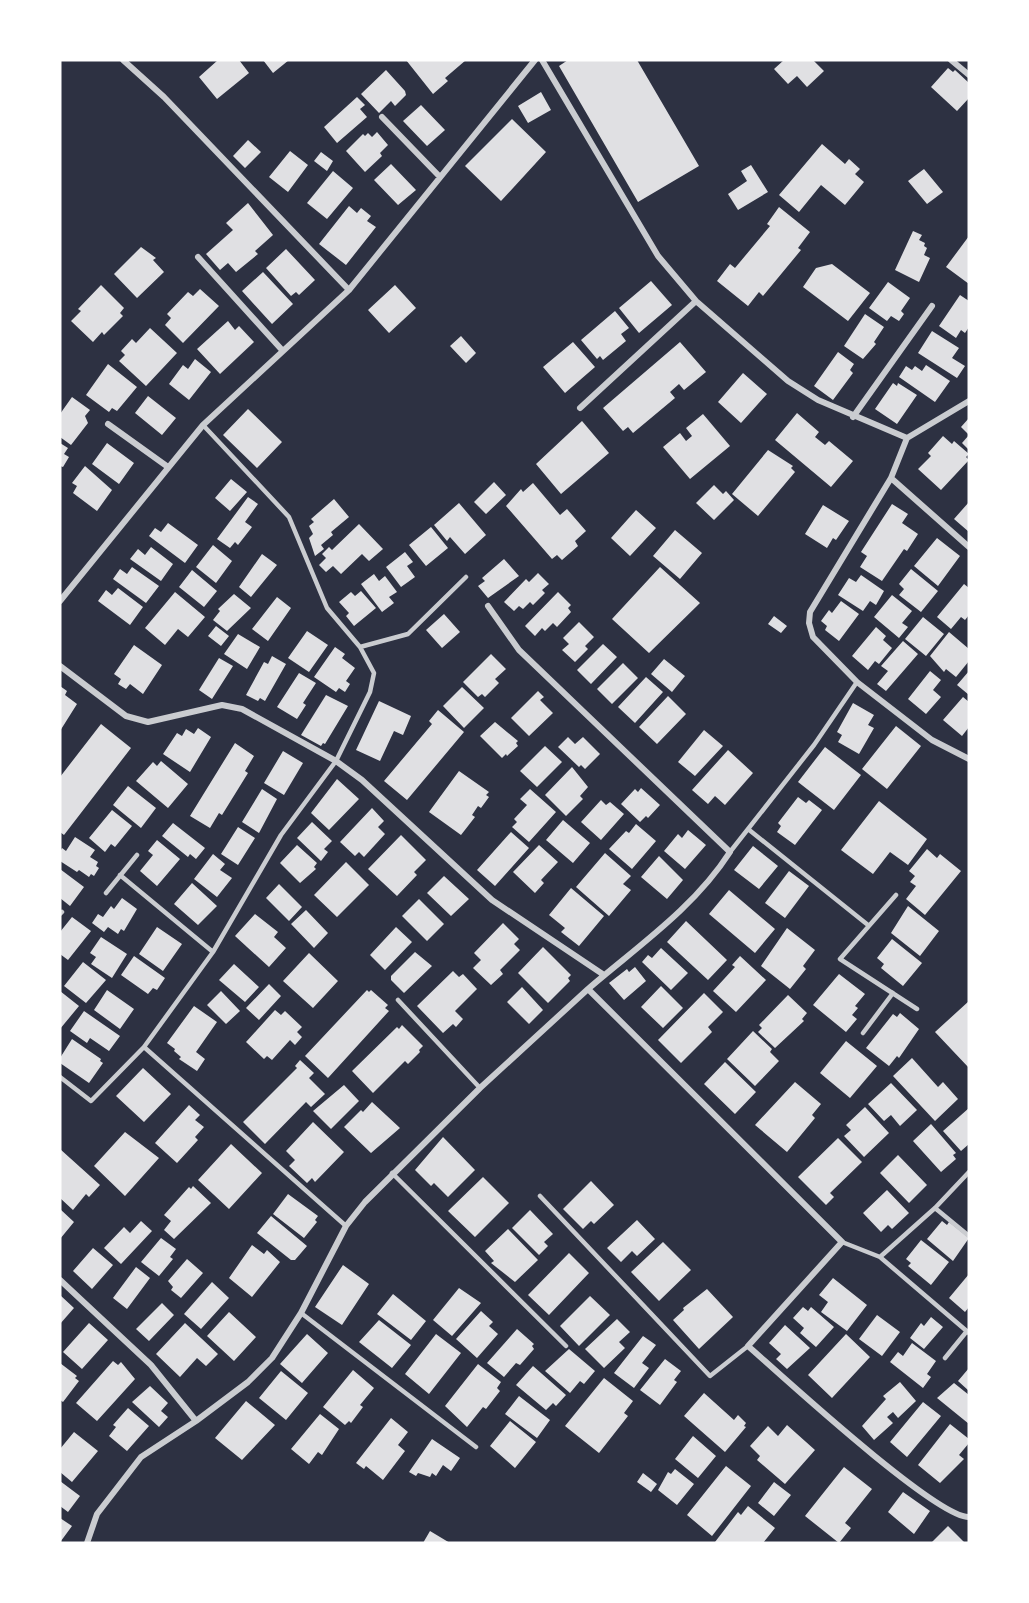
<svg xmlns="http://www.w3.org/2000/svg" width="1029" height="1603" font-family="'Noto Sans',sans-serif">
	<rect width="100%" height="100%" fill="#2d3142"/>
	<!-- building -->
	<path fill="#e0e0e3" d="M218 60H239L249 73 217 99 199 77Z
		M263 60H289L273 73Z
		M406 60H466L445 78 448 81 433 94Z
		M568 60H637L699 166 638 202 559 66Z
		M784 60H813L824 71 807 87 797 76 788 84 774 69Z
		M948 68 953 72 955 70 969 83V98L957 111 931 87Z
		M386 70 405 91 406 95 395 106 391 101 379 113 361 94Z
		M541 92 551 110 528 123 518 106Z
		M357 97 365 105 360 109 367 117 337 143 324 127Z
		M421 105 445 130 427 146 403 121Z
		M512 119 546 152 501 201 465 166Z
		M377 132 388 145 380 153 382 156 365 172 346 151 363 134 365 136 368 133 372 137Z
		M248 140 261 152 245 168 233 156Z
		M822 144 845 164 849 159 860 169 855 174 864 182 845 205 821 185 799 212 779 195Z
		M290 151 308 165 288 192 269 177Z
		M321 152 333 161 327 171 314 161Z
		M391 164 416 190 398 205 374 180Z
		M751 165 768 192 738 210 728 194 747 181 741 171Z
		M924 169 943 192 927 204 908 181Z
		M333 171 353 188 327 219 307 203Z
		M248 203 273 235 255 251 258 254 236 272 228 263 220 270 206 254 233 230 226 223Z
		M349 206 357 213 361 208 371 216 367 221 376 227 346 265 319 244Z
		M779 207 810 232 798 248 801 250 763 296 759 292 748 306 717 281 730 264 735 268 770 226 767 224Z
		M913 231 922 235 919 240 925 243 924 246 927 248 924 255 930 258 919 282 895 270Z
		M969 236V284L946 267Z
		M141 247 156 258 153 260 164 272 137 298 114 274Z
		M286 249 315 280 299 295 296 292 291 296 266 268Z
		M832 264 870 293 848 321 803 287 816 268Z
		M263 272 293 304 272 324 242 291Z
		M651 281 672 305 639 333 619 308Z
		M888 282 910 298 901 311 904 314 899 321 891 316 887 321 869 308Z
		M101 285 124 308 120 313 123 316 104 335 102 332 93 342 71 321 81 311 78 309Z
		M395 285 416 308 389 333 368 310Z
		M200 289 219 306 183 343 165 325 171 318 167 314 188 292 193 296Z
		M960 295 969 301V327L965 333 961 330 956 338 939 326Z
		M615 311 629 328 621 334 626 341 603 360 600 356 597 359 581 340Z
		M865 314 884 327 874 342 876 344 863 359 844 346Z
		M228 321 235 330 239 326 254 342 220 374 197 349Z
		M150 328 177 353 146 386 119 361 125 355 121 351 132 339 136 343Z
		M932 331 959 348 952 358 965 366 957 378 918 353Z
		M461 336 476 353 466 363 450 346Z
		M573 342 595 367 565 393 543 367Z
		M680 342 706 372 684 390 679 384 670 392 675 398 633 433 628 427 623 431 603 408Z
		M838 352 854 364 850 370 853 373 833 400 814 386Z
		M195 359 211 372 189 400 169 384 183 365 188 369Z
		M108 364 137 387 117 411 112 408 109 412 86 395Z
		M926 365 950 381 935 402 899 377 906 366 912 370 915 366 922 371Z
		M743 373 767 394 741 423 718 402Z
		M893 383 897 386 898 383 917 395 897 424 875 409Z
		M148 396 176 418 162 435 135 413Z
		M72 397 90 410 85 416 88 423 71 445 60 437V414Z
		M248 409 282 442 257 468 223 435Z
		M797 413 819 432 815 437 825 445 829 441 853 461 831 487 775 440Z
		M703 414 730 446 690 479 663 447 680 433 686 441 692 436 686 428Z
		M969 418V450L962 443 969 435 961 427Z
		M582 421 609 453 561 494 536 464Z
		M943 436 952 444 954 441 969 454 966 457 969 460 941 490 918 469 931 456 928 453Z
		M60 443 68 448 64 454 69 457 63 467 60 466Z
		M107 443 134 463 119 484 92 464Z
		M768 450 793 466 791 468 795 472 758 516 732 494Z
		M85 466 112 490 97 511 73 493 77 486 72 483Z
		M231 479 247 492 230 511 215 498Z
		M494 482 506 495 486 514 474 502Z
		M533 483 560 515 567 509 586 531 575 541 578 546 562 560 557 555 552 559 506 506 521 489 523 492Z
		M714 485 723 494 726 491 734 500 714 520 696 503Z
		M248 497 258 504 245 522 252 527 238 545 235 542 230 548 217 539Z
		M334 499 349 517 331 532 333 535 321 545 324 549 315 556 309 538 313 534 309 526 314 522 311 519Z
		M969 502V532L954 519Z
		M459 503 486 535 465 554 450 537 447 541 434 525Z
		M892 504 908 514 902 523 918 534 907 551 904 549 882 581 860 567 867 556 861 552Z
		M823 505 849 521 836 540 833 538 827 548 805 534Z
		M636 510 656 528 630 556 611 538Z
		M168 523 198 545 185 563 149 536 155 528 161 532Z
		M359 524 383 549 369 561 362 554 341 574 333 566 326 572 319 565 326 558 322 554 329 547 332 550Z
		M431 527 448 548 426 566 409 545Z
		M675 530 702 553 680 579 653 556Z
		M937 538 960 556 938 586 914 566Z
		M213 545 232 561 216 583 196 567Z
		M151 547 173 564 161 581 130 559 138 549 145 555Z
		M405 552 413 562 407 566 415 577 401 587 386 567Z
		M262 554 277 565 251 597 239 587Z
		M504 559 519 576 488 598 478 586 485 581 482 578Z
		M132 567 159 586 146 603 113 579 120 569 127 574Z
		M660 567 700 603 649 653 612 619Z
		M911 569 938 591 921 612 899 595 904 589 899 584Z
		M192 570 217 591 204 607 179 587Z
		M538 573 549 584 542 590 545 593 533 605 530 602 523 609 519 606 514 611 504 602 526 579 529 582Z
		M374 574 379 581 385 576 397 592 389 597 394 603 382 612 361 584Z
		M861 575 884 591 876 605 870 601 863 611 838 595 849 578 856 582Z
		M964 584 969 588V615L965 620 961 617 951 629 937 617Z
		M118 588 143 607 130 625 98 601 106 590 112 595Z
		M361 591 376 608 354 626 346 616 349 613 339 602 351 592 355 596Z
		M175 592 205 617 188 637 178 629 165 645 145 628Z
		M558 592 571 605 568 608 571 612 557 627 553 623 545 631 542 628 535 636 525 626Z
		M234 594 251 608 227 631 213 620 220 611 218 609Z
		M892 595 912 611 902 623 908 627 899 638 874 617Z
		M277 597 291 608 268 641 252 629Z
		M841 601 859 614 839 641 825 630 827 626 821 621 829 610 832 613Z
		M444 614 460 632 442 648 426 630Z
		M774 616 787 626 781 633 768 624Z
		M923 617 944 634 926 656 905 639Z
		M579 622 594 637 585 646 588 649 575 662 562 650 569 644 563 638Z
		M216 626 229 636 221 646 208 636Z
		M876 627 886 636 883 640 892 648 879 664 875 661 868 670 852 656Z
		M307 631 328 645 309 672 288 658Z
		M949 632 969 649V661L956 677 946 669 944 672 930 656Z
		M238 634 260 647 247 669 224 654Z
		M903 641 918 654 886 691 877 684 888 671 881 666Z
		M603 644 617 657 591 684 577 670Z
		M134 645 162 665 143 694 130 684 126 689 118 684 121 679 114 674Z
		M335 647 345 654 342 658 355 668 346 681 350 684 345 692 339 688 336 692 314 677Z
		M491 654 506 669 495 679 499 683 485 697 482 694 478 697 463 682Z
		M272 656 286 664 265 701 260 698 258 701 246 695 264 662 268 664Z
		M219 658 233 666 212 699 199 690Z
		M664 659 685 676 672 692 651 674Z
		M623 663 638 678 612 704 597 689Z
		M930 671 941 680 933 690 941 697 926 714 908 699Z
		M969 671V695L957 685Z
		M299 673 316 683 303 703 306 705 297 719 277 707Z
		M646 677 663 692 635 723 618 707Z
		M60 686 67 691 65 695 77 704 60 731Z
		M462 687 484 708 464 728 443 706Z
		M538 691 544 697 540 700 553 713 529 736 511 718Z
		M326 695 348 706 325 744 323 743 321 746 301 735Z
		M668 696 686 714 657 744 639 727Z
		M963 697 969 702V727L962 736 943 720Z
		M379 701 411 716 403 735 394 731 380 761 356 750Z
		M853 703 874 715 868 725 874 728 859 754 838 742 842 735 837 732Z
		M438 710 464 732 407 800 384 781 432 724 429 721Z
		M495 722 518 741 516 743 518 746 507 756 506 754 502 758 480 736Z
		M101 724 131 748 64 835 60 832V777Z
		M896 726 921 746 887 789 862 769Z
		M198 728 211 737 190 772 163 754 177 733 182 736 186 729 194 734Z
		M704 730 723 746 695 776 678 762Z
		M568 737 575 744 583 737 600 754 585 769 581 765 579 767 558 747Z
		M235 743 254 756 245 771 248 773 222 815 219 813 210 828 190 816Z
		M545 746 562 762 537 787 520 771Z
		M825 747 861 775 834 810 798 782Z
		M728 750 753 773 725 805 715 796 708 804 692 790Z
		M283 751 303 763 284 795 264 783Z
		M161 761 188 784 168 808 136 781 153 762 157 766Z
		M572 767 588 787 580 796 583 799 566 816 545 795Z
		M459 771 489 792 486 795 489 797 481 808 478 806 472 815 475 817 461 835 429 812Z
		M337 779 359 799 329 830 311 813Z
		M128 786 156 808 141 828 113 805Z
		M641 788 660 805 648 818 646 816 640 822 621 804 635 789 638 792Z
		M262 789 277 799 259 833 242 822Z
		M530 789 556 812 529 842 512 827 517 822 514 819 527 805 520 799Z
		M798 797 806 803 809 800 822 810 795 845 777 832 781 826 778 823Z
		M601 800 606 805 610 802 624 814 601 840 581 822Z
		M879 801 927 839 908 865 890 852 873 874 841 850Z
		M372 808 384 821 378 827 385 834 364 857 359 852 355 856 340 842Z
		M112 810 132 826 115 847 111 844 105 852 89 838Z
		M563 820 590 843 573 863 546 840Z
		M312 822 332 841 324 849 328 852 321 861 297 838Z
		M173 823 205 848 196 859 190 854 188 857 162 836Z
		M636 824 656 841 632 869 609 849 626 831 629 833Z
		M238 827 255 838 238 865 221 854Z
		M688 830 706 845 685 869 664 851 678 834 682 838Z
		M511 832 529 848 495 886 477 870Z
		M401 835 426 860 414 872 417 875 397 896 368 869Z
		M75 837 95 850 90 857 98 862 96 866 99 868 94 876 91 874 89 877 79 870 77 872 60 861V852L62 848 66 851Z
		M157 840 180 859 157 886 140 871 153 855 148 851Z
		M297 845 317 863 314 867 316 869 300 883 280 863Z
		M539 845 558 862 541 880 544 883 535 893 513 872Z
		M753 846 778 866 759 889 734 870Z
		M927 849 937 858 940 854 961 871 925 915 906 899 916 886 910 882 915 876 909 871Z
		M605 853 631 876 623 884 631 890 609 916 576 887Z
		M213 854 225 864 220 870 232 878 217 897 194 879Z
		M659 856 683 880 667 899 641 877Z
		M346 862 369 885 337 917 314 895Z
		M60 869 84 887 70 906 60 898Z
		M789 871 809 886 785 918 765 903Z
		M444 876 469 899 451 916 427 893Z
		M192 883 217 906 198 925 174 904Z
		M279 884 302 907 289 921 266 898Z
		M571 888 604 916 579 946 561 932 565 928 549 915Z
		M729 890 775 929 755 953 709 914Z
		M122 898 137 909 124 931 121 929 118 934 108 927 104 932 92 923 98 914 103 917 111 906 114 909Z
		M419 899 444 924 427 941 402 916Z
		M908 906 939 931 920 956 891 933Z
		M306 910 328 933 314 948 291 924Z
		M255 914 278 932 274 937 286 948 269 967 235 936Z
		M72 917 91 931 68 960 60 954V932Z
		M686 921 727 960 708 980 667 942Z
		M503 923 519 939 514 944 520 950 500 970 503 974 491 985 473 968 481 960 474 953Z
		M157 927 182 944 163 971 139 954Z
		M396 927 412 942 385 970 370 955Z
		M787 928 815 950 803 966 806 969 790 989 761 966Z
		M101 937 127 954 112 978 91 964 96 957 90 953Z
		M892 939 922 963 903 986 881 968 884 964 877 958Z
		M543 947 571 975 568 978 570 981 548 1003 518 973Z
		M661 948 688 973 671 990 642 962 648 955 652 958Z
		M415 952 432 966 404 993 391 980V976Z
		M309 953 338 981 313 1008 283 981Z
		M134 956 165 978 157 990 153 988 148 994 121 975Z
		M740 956 766 980 736 1012 713 991 735 967 732 965Z
		M83 962 106 980 86 1003 64 986Z
		M234 964 259 987 245 1002 219 980Z
		M635 967 646 981 624 1000 609 983 627 969 629 972Z
		M453 971 459 977 463 974 477 989 455 1011 463 1019 456 1027 453 1024 443 1033 417 1006Z
		M839 974 865 994 855 1006 858 1008 852 1015 857 1019 846 1032 813 1005Z
		M269 984 281 996 259 1020 246 1008Z
		M661 986 683 1008 663 1028 641 1007Z
		M522 987 543 1010 529 1024 507 1002Z
		M107 990 134 1009 120 1029 94 1010Z
		M367 990 369 992 371 990 388 1005 385 1008 389 1011 328 1078 305 1056Z
		M60 991 79 1006 60 1029Z
		M221 991 240 1011 226 1024 207 1005Z
		M704 993 723 1012 708 1027 712 1032 681 1063 658 1040Z
		M788 995 807 1013 802 1019 804 1021 775 1048 758 1032 762 1028 759 1025Z
		M969 1001V1068L935 1032Z
		M194 1006 217 1022 196 1052 205 1059 197 1071 179 1059 181 1057 174 1051 175 1049 167 1043Z
		M275 1010 281 1015 285 1011 302 1027 297 1032 302 1037 295 1045 290 1040 272 1060 267 1056 264 1059 246 1042Z
		M84 1011 120 1036 109 1051 90 1038 87 1043 70 1031Z
		M900 1013 919 1029 899 1058 897 1056 889 1066 866 1048 893 1014 897 1017Z
		M402 1025 423 1046 419 1050 420 1052 408 1064 405 1061 373 1093 352 1071 397 1027 399 1029Z
		M753 1031 772 1049 770 1052 779 1061 755 1086 727 1059Z
		M72 1039 101 1059 100 1061 103 1063 89 1083 60 1063V1058Z
		M846 1041 877 1066 850 1098 820 1073Z
		M912 1058 938 1087 943 1082 958 1099 935 1121 893 1076Z
		M300 1060 314 1073 309 1078 325 1094 311 1107 306 1102 265 1144 243 1122 297 1068 295 1066Z
		M725 1062 756 1092 735 1114 704 1084Z
		M143 1068 171 1094 144 1122 116 1096Z
		M795 1082 821 1104 812 1115 815 1118 787 1152 755 1125Z
		M891 1083 917 1110 900 1126 891 1115 884 1121 868 1104Z
		M344 1085 359 1101 331 1129 313 1111Z
		M372 1102 400 1128 371 1153 344 1127 361 1110 363 1112Z
		M189 1105 200 1115 195 1120 204 1127 195 1137 198 1140 177 1163 155 1143Z
		M865 1107 889 1133 864 1157 844 1136 851 1130 846 1125Z
		M969 1108V1144L961 1151 943 1131Z
		M313 1122 344 1152 315 1182 312 1178 307 1183 289 1166 295 1160 286 1151Z
		M931 1124 956 1153 953 1155 956 1159 941 1172 913 1141Z
		M125 1132 159 1158 125 1196 94 1166Z
		M443 1137 475 1170 448 1197 434 1183 431 1186 415 1170Z
		M838 1138 862 1162 830 1193 834 1197 826 1205 798 1177Z
		M231 1144 262 1173 229 1209 198 1180Z
		M60 1149 100 1185 89 1197 86 1194 73 1210 60 1198Z
		M898 1155 927 1185 909 1203 880 1173Z
		M483 1177 509 1203 475 1237 448 1211Z
		M591 1181 614 1205 594 1224 591 1221 583 1229 563 1209Z
		M193 1186 211 1203 174 1239 164 1230 171 1221 164 1215 189 1187 191 1189Z
		M887 1190 909 1213 892 1229 888 1225 881 1232 863 1213Z
		M288 1194 318 1216 315 1220 317 1222 304 1238 273 1214Z
		M60 1209 74 1222 60 1239Z
		M530 1210 553 1234 544 1242 548 1246 539 1255 512 1228Z
		M271 1216 307 1246 295 1260H291L257 1233Z
		M637 1220 655 1239 637 1256 632 1251 621 1262 607 1248Z
		M141 1221 152 1231 121 1264 104 1248 124 1227 130 1233Z
		M942 1221 947 1225 949 1222 969 1238 953 1261 927 1239Z
		M508 1229 538 1260 515 1282 491 1263 494 1261 485 1251Z
		M161 1238 176 1249 170 1257 173 1259 159 1276 141 1262Z
		M921 1240 949 1262 931 1285 908 1266 911 1263 906 1259Z
		M663 1242 691 1270 659 1301 631 1272Z
		M252 1245 264 1254 267 1250 280 1262 252 1297 229 1278Z
		M93 1248 113 1265 92 1289 73 1271Z
		M569 1253 589 1273 549 1315 528 1295Z
		M187 1259 203 1273 181 1298 171 1290 173 1287 168 1281Z
		M343 1265 369 1284 342 1325 315 1307Z
		M136 1267 150 1278 127 1309 113 1298Z
		M969 1274V1307L965 1312 949 1298Z
		M833 1278 867 1305 847 1331 821 1312 828 1302 819 1295Z
		M212 1282 229 1298 201 1329 184 1314Z
		M459 1288 481 1303 452 1336 433 1320Z
		M707 1289 733 1317 699 1349 673 1320 684 1310 683 1308Z
		M393 1294 426 1321 411 1340 377 1314Z
		M60 1295 74 1308 60 1324Z
		M590 1296 610 1315 579 1346 560 1326Z
		M162 1303 174 1315 149 1341 136 1329Z
		M803 1307 808 1311 811 1307 834 1327 816 1347 800 1333 804 1328 793 1318Z
		M481 1311 493 1322 489 1326 498 1334 477 1358 456 1339Z
		M229 1312 256 1337 234 1361 207 1336Z
		M877 1315 900 1332 882 1356 859 1339Z
		M931 1317 943 1327 924 1349 910 1338 921 1323 924 1326Z
		M617 1319 630 1332 619 1342 625 1348 604 1368 585 1349Z
		M379 1320 411 1345 392 1368 359 1342Z
		M89 1323 108 1340 82 1369 63 1352Z
		M185 1323 218 1354 206 1366 197 1358 180 1377 156 1354Z
		M785 1325 810 1348 787 1369 776 1359 781 1354 769 1343Z
		M517 1329 534 1344 532 1346 534 1349 520 1365 516 1363 504 1377 487 1363Z
		M307 1334 328 1353 302 1383 280 1364Z
		M436 1334 461 1353 429 1394 405 1374Z
		M846 1334 870 1357 832 1398 808 1375Z
		M643 1336 656 1345 642 1363 649 1368 634 1388 614 1373Z
		M912 1343 936 1361 927 1374 931 1377 923 1388 890 1362 898 1352 903 1356Z
		M569 1349 595 1371 584 1384 580 1381 570 1393 545 1371Z
		M665 1359 681 1371 674 1380 677 1382 660 1405 640 1390Z
		M113 1361 118 1365 121 1362 135 1379 97 1421 76 1403Z
		M60 1363 77 1376 75 1378 79 1381 63 1402 60 1400Z
		M478 1364 501 1382 497 1388 500 1391 486 1409 483 1407 467 1427 445 1406Z
		M533 1366 566 1395 556 1406 553 1403 546 1410 516 1385Z
		M969 1368V1391L958 1381Z
		M353 1370 374 1388 360 1405 363 1407 351 1423 349 1421 345 1425 323 1407Z
		M281 1371 308 1393 286 1420 259 1398Z
		M604 1378 633 1401 624 1413 628 1416 599 1453 565 1426Z
		M900 1382 916 1401 898 1418 893 1412 887 1417 893 1423 874 1440 862 1426 886 1399 883 1396Z
		M954 1383 969 1395V1424L937 1398Z
		M150 1386 168 1403 161 1411 168 1417 159 1427 132 1402Z
		M704 1393 734 1420 738 1415 746 1423 744 1426 746 1427 725 1452 684 1416Z
		M519 1396 550 1420 537 1438 505 1414Z
		M246 1401 275 1425 242 1460 215 1438Z
		M923 1402 941 1416 907 1457 890 1442Z
		M128 1408 149 1426 127 1451 109 1436 116 1427 113 1425Z
		M320 1414 339 1429 322 1455 318 1452 309 1464 291 1449Z
		M391 1418 408 1432 398 1445 405 1451 383 1480 366 1466 364 1469 356 1463Z
		M510 1421 536 1442 515 1468 490 1446Z
		M950 1424 969 1439V1443L959 1455 964 1459 940 1483 918 1465Z
		M787 1425 815 1450 785 1484 757 1460 760 1456 750 1446 768 1426 778 1436Z
		M74 1432 98 1451 72 1482 60 1472V1449Z
		M693 1436 716 1456 698 1478 675 1459Z
		M432 1439 460 1458 451 1471 443 1465 436 1476 432 1473 430 1477 418 1473 416 1476 409 1472Z
		M726 1466 751 1486 712 1536 687 1515Z
		M844 1467 872 1489 845 1523 851 1528 839 1543 805 1516Z
		M675 1469 694 1484 677 1505 658 1490 668 1472 671 1474Z
		M643 1473 657 1484 651 1492 637 1482Z
		M60 1481 80 1496 68 1512 60 1506Z
		M774 1482 791 1495 774 1516 758 1503Z
		M903 1492 930 1511 914 1534 888 1512Z
		M748 1506 775 1528 763 1543 715 1542 738 1512 741 1515Z
		M60 1518 72 1526 61 1541 60 1540Z
		M948 1526 965 1543H931Z
		M430 1531 450 1543H423Z"/>
	<g fill="none" stroke-linecap="round" stroke-linejoin="round">
		<!-- service -->
		<path stroke="#caccd0" stroke-width="4.5" d="M360 647 408 634 466 577
			M748 829 868 925
			M730 852 814 745 857 682
			M120 875 213 952
			M106 893 137 855
			M896 895 840 959 917 1009
			M60 914 62 912
			M398 1000 480 1088
			M863 1033 893 993
			M144 1047 346 1226
			M60 1077 91 1101 144 1047 213 952 281 835 336 761 370 692 374 673 360 647 327 608 289 517 203 425
			M392 1173 566 1346
			M540 1196 710 1376 748 1346
			M935 1208 969 1236
			M842 1242 880 1257 969 1333
			M880 1257 935 1208 969 1172
			M301 1313 476 1447
			M945 1358 967 1331"/>
		<!-- minor -->
		<path stroke="#caccd0" stroke-width="6" d="M123 60 164 97 349 290
			M542 60 658 256 696 301 788 381 818 400 907 438
			M951 60 969 75
			M382 117 440 177
			M198 257 282 350
			M969 401 907 438 891 478 810 612 809 623 813 637 857 682 932 740 969 759
			M580 408 696 301
			M853 417 932 306
			M108 424 168 467
			M891 478 969 547
			M60 601 203 425 349 290 535 60
			M488 606 519 650 730 852C694 908 638 946 588 989L842 1242 748 1346C781 1375 936 1518 969 1517
			M60 666 126 716 148 722 222 705 242 709 336 761 362 780 492 900 604 975
			M60 1280 151 1365 196 1421
			M87 1543 97 1514 141 1457 196 1421 248 1382 272 1358 301 1313 346 1226 365 1202 480 1088 588 989"/>
	</g>
	<!-- border -->
	<rect width="1029" height="1603" fill="none" stroke="#ffffff" stroke-width="123"/>
</svg>
